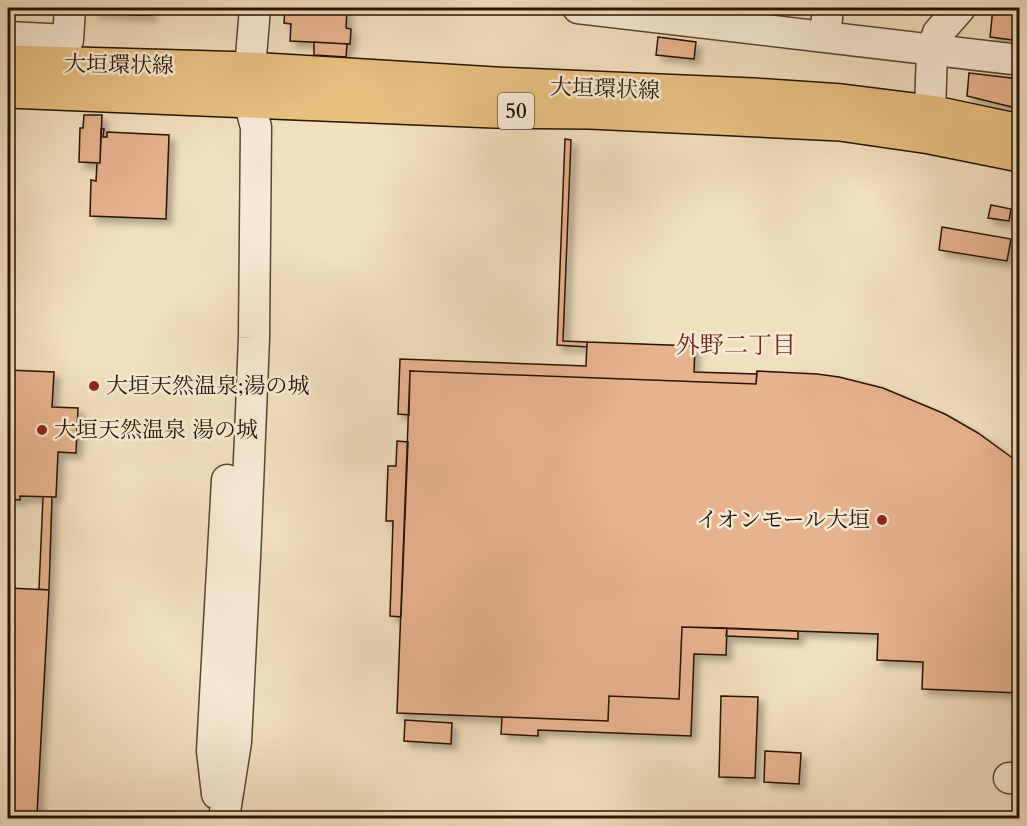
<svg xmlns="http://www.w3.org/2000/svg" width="1027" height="826" font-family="Cardo,'Noto Serif JP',serif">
	<defs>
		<filter id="shadow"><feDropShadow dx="5.5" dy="5.5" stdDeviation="3" flood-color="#0004"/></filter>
	</defs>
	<rect width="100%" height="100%" fill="#f0e0bf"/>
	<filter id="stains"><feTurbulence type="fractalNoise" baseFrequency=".00333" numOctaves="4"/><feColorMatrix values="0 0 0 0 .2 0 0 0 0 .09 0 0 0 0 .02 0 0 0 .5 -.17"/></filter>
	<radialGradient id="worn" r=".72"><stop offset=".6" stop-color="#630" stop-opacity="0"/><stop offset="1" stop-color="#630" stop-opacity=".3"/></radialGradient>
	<!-- building -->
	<path fill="#e7b28e" stroke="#261302" stroke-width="1.5" filter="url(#shadow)" d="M94 8H139L138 15 94 12Z
		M139 8H151V15H138Z
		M285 8 347 9 346 28 351 29 350 44 290 41 291 24 284 23Z
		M993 8H1020V41L990 37Z
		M658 37 696 42 694 59 656 55Z
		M314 42 347 44 346 57 314 55Z
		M969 73 1020 79V109L967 96Z
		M84 115H102L100 163 79 162 80 128H83Z
		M101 129H104L103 137H107V132L169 135 166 219 90 216 91 180 96 181 97 163H100Z
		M565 139 571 140 563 341 587 342V347L557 345Z
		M991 205 1011 209 1009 221 988 218Z
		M942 227 1011 239 1007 261 939 250Z
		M587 342 695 346 694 372 757 374 756 384 410 371 409 415 398 414 400 359 586 366Z
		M8 370 54 372 52 407 78 408 76 453 58 452 56 497 20 496V500L8 499Z
		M410 371 756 384 757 371 817 374 839 377 883 388 945 414 978 433 1018 462 1017 483 1020 484V693L922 689 923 662 877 660 878 634 682 627 679 699 609 696 608 721 397 713Z
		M397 441 408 442 401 617 390 616 393 521H386L388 466H396Z
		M43 497H52L49 590 39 589Z
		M8 588 49 590 37 814 8 812Z
		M682 627 727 628 726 655 694 654 691 736 538 730V736L501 734 502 717 608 721 609 696 679 699Z
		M727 628 798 631V639L726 636Z
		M721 696 758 697 755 778 719 777Z
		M405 720 452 723 451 744 404 741Z
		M765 751 801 753 799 784 764 782Z"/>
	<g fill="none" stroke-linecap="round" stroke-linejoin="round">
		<!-- minor casing -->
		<g stroke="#584631" stroke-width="33">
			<path id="minor" d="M578 8 1020 60
				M8 37 68 40 70 8
				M825 37 828 8
				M930 112 932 50 938 33 960 8
				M1009 778 1020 779
				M217 794 212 751 227 480
				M224 818 236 742 245 558 254 338 256 127 249 101 250 69 255 8"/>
		</g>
		<!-- major casing -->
		<g stroke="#261302" stroke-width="36">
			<path id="major" d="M8 62 250 69 495 84 753 95 842 101 930 112 1020 131
				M8 91 494 111 590 112 840 124 930 137 1020 155"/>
		</g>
		<!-- minor -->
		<use href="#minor" stroke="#f5ebd5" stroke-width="30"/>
		<!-- major -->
		<use href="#major" stroke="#e8c080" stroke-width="33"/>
	</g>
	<!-- markers -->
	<g fill="#8f2418" stroke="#f5ebd5" stroke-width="2">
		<circle cx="94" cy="386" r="6"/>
		<circle cx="42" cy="430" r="6"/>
		<circle cx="882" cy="520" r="6"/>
	</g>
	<g text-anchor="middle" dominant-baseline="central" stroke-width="5" stroke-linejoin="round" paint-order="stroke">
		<!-- shield labels -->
		<rect fill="#f5ebd5" stroke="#645441" stroke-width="1.5" x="498" y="93" width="36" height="36" rx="4.5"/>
		<g font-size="21" font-weight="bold" fill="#261302">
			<text x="516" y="111">50</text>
		</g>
		<!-- street labels -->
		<g font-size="22" fill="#261302" stroke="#f5ebd5">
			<text transform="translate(119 65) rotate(1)">大垣環状線</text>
			<text transform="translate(605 89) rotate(2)">大垣環状線</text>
		</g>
		<!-- poi labels -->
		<g font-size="22" fill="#261302" stroke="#f5ebd5" text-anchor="start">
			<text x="106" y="386">大垣天然温泉;湯の城</text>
			<text x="54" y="430">大垣天然温泉 湯の城</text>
			<text x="870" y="520" text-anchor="end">イオンモール大垣</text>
		</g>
		<!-- neighbourhood labels -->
		<g font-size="24" fill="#7a1f14" stroke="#f5ebd5">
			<text x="736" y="345">外野二丁目</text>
		</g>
	</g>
	<!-- margin -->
	<rect width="1027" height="826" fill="none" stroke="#f0e0bf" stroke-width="30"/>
	<rect x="9" y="9" width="1009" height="808" fill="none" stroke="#261302" stroke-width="3"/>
	<rect x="15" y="15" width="997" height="796" fill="none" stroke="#261302" stroke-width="1.5"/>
	<rect width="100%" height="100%" filter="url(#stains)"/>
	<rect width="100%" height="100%" fill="url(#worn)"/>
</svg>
